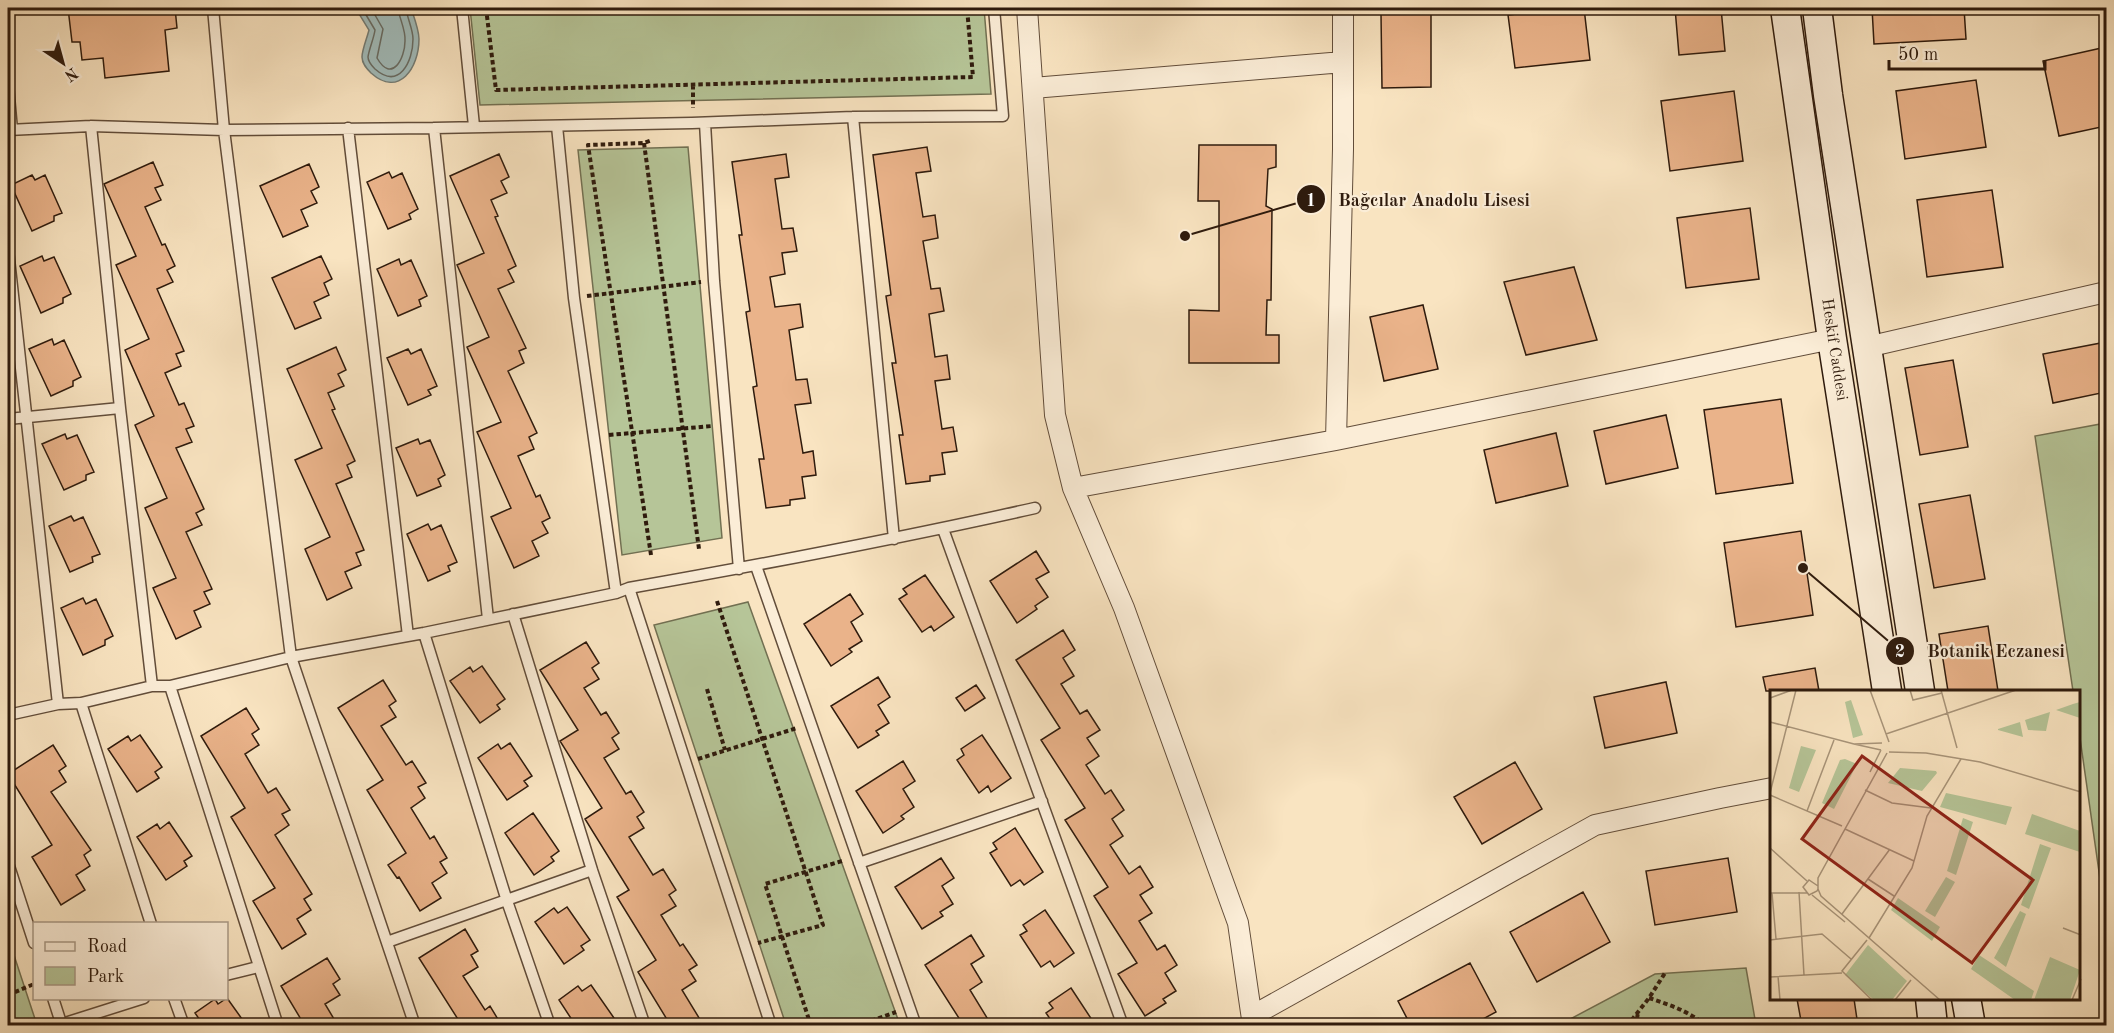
<svg xmlns="http://www.w3.org/2000/svg" width="2114" height="1033" font-family="'Old Standard TT',serif">
	<rect width="100%" height="100%" fill="#f9e4c1"/>
	<filter id="stains"><feTurbulence type="fractalNoise" baseFrequency=".00333" numOctaves="4"/><feColorMatrix values="0 0 0 0 .2 0 0 0 0 .09 0 0 0 0 .02 0 0 0 .5 -.17"/></filter>
	<radialGradient id="worn" r=".72"><stop offset=".6" stop-color="#630" stop-opacity="0"/><stop offset="1" stop-color="#630" stop-opacity=".3"/></radialGradient>
	<!-- green -->
	<path fill="#b6c598" stroke="#727052" stroke-width="1.5" d="M470 8H984L991 94 480 105Z
		M688 147 722 538 622 555 578 150Z
		M2106 423V921L2080 738V691H2073L2035 436Z
		M748 602 900 1025H786L654 625Z
		M8 937 37 1025H8Z
		M1746 968 1756 1025H1559L1655 974Z"/>
	<!-- water -->
	<path fill="#a1bcbb" stroke="#737c75" stroke-width="1.5" d="M350 8H411C414 17 419 30 419 39 419 68 399 98 371 73 367 69 362 64 362 57 362 50 367 38 369 30L358 12Z"/>
	<g fill="none" stroke-linecap="round" stroke-linejoin="round">
		<!-- shore -->
		<path stroke="#686c64" stroke-width="1.5" d="M362 8 375 30C374 38 369 49 368 57 368 62 372 66 375 69 399 90 413 62 413 39 413 29 407 18 406 8
			M371 8 383 29 377 58C392 84 405 58 405 41 406 30 399 18 398 8"/>
	</g>
	<!-- building -->
	<path fill="#eab38a" stroke="#2f1b0d" stroke-width="1.5" d="M68 8H175L177 28 165 30 169 71 105 78 103 58 82 60 80 42H72Z
		M1570 8H1584L1590 60 1515 68 1508 15Z
		M1675 8H1721L1725 51 1679 55Z
		M1872 8H1964L1966 39 1874 44Z
		M1431 13V87L1382 88 1381 14Z
		M2106 47V126L2059 136 2043 61Z
		M1976 80 1986 147 1905 159 1896 91Z
		M1734 91 1743 161 1670 171 1661 101Z
		M1199 145H1276V167L1268 169 1266 206 1272 209 1271 300H1267L1266 335H1279V363H1189V310L1219 311V201H1198Z
		M927 147 931 171 916 173 923 217 935 215 938 238 923 241 931 289 940 288 944 311 929 314 935 357 947 355 950 379 935 381 942 429 953 427 957 451 942 453 945 474 930 476V481L906 484 899 435H903L892 363H896L886 296 891 295 873 155Z
		M499 154 509 177 501 181 507 193 491 200 498 216 495 217 516 266 508 270 514 282 498 289 526 348 519 351 524 363 508 371 537 433 529 437 534 449 518 456 536 497 540 495 550 518 542 522 548 533 532 541 539 556 514 568 491 517 511 508 477 432 501 422 467 347 489 337 457 265 484 253 450 176Z
		M786 154 789 177 775 179 782 229 793 228 797 251 782 253 785 274 770 277 775 307 800 304 803 327 789 330 796 380 807 379 811 403 795 405 803 453 813 451 816 475 802 477 805 498 790 500V505L766 508 759 459H764L753 387 757 386 746 312 750 311 739 235H742L732 162Z
		M153 162 163 185 155 188 161 200 145 207 162 245 165 244 175 266 167 270 173 282 157 289 184 351 176 354 181 366 165 373 179 405 184 403 194 426 186 429 192 442 176 448 204 509 196 513 202 525 186 532 212 589 204 592 210 604 194 611 201 627 176 639 153 588 176 578 145 508 167 498 135 425 154 416 125 350 149 339 116 265 136 256 104 184Z
		M309 164 319 187 311 191 317 203 301 210 308 226 283 237 260 186Z
		M389 172 392 178 402 173 418 209 409 214 411 219 388 229 367 182Z
		M32 175 35 180 45 175 62 213 54 216V221L32 231 11 185Z
		M1992 190 2003 267 1927 277 1917 200Z
		M1750 208 1759 279 1686 288 1677 218Z
		M42 256 44 261 54 257 71 294 63 298V303L41 313 20 266Z
		M321 256 332 279 324 283 329 295 314 302 321 318 295 329 272 278Z
		M399 259 401 265 411 260 427 296 419 300 421 306 398 316 377 269Z
		M1574 267 1597 340 1526 355 1504 282Z
		M1423 305 1438 369 1384 381 1370 317Z
		M52 339 54 345 64 340 81 377 73 381V386L51 396 29 349Z
		M2106 342V392L2053 403 2043 354Z
		M336 347 346 370 338 374 344 386 328 393 335 409 332 410 355 461 347 465 352 477 336 484 364 550 356 553 361 565 345 572 352 588 327 600 305 549 330 537 295 460 322 448 287 369Z
		M408 349 411 354 421 349 437 386 428 390 431 395 408 405 387 358Z
		M1953 360 1968 447 1920 455 1905 368Z
		M1781 399 1793 483 1716 494 1704 410Z
		M1666 415 1678 468 1606 484 1594 431Z
		M1556 433 1568 486 1496 503 1484 450Z
		M65 434 67 439 77 435 94 472 86 475V480L64 490 42 444Z
		M418 439 420 444 430 440 445 475 438 479 441 486 417 496 396 448Z
		M1970 495 1985 579 1934 588 1919 504Z
		M71 516 74 521 83 517 100 554 92 557 93 562 70 572 49 526Z
		M428 524 431 530 441 525 457 562 448 566 450 571 428 581 407 534Z
		M1801 531 1813 615 1736 627 1724 543Z
		M1036 551 1049 572 1036 579 1048 597 1035 606 1037 609 1017 623 990 581Z
		M925 575 954 617 934 631 931 626 922 632 899 599 907 594 903 589Z
		M850 594 863 614 851 622 862 641 849 649 852 652 831 666 804 624Z
		M83 598 86 604 96 599 113 636 105 640V645L83 655 61 608Z
		M1988 626 1998 691H1948L1939 634Z
		M1063 630 1075 650 1063 658 1074 676 1061 684 1080 714 1087 710 1100 730 1087 738 1099 756 1086 765 1105 794 1111 790 1124 810 1112 819 1123 836 1110 845 1129 874 1140 866 1153 887 1140 895 1152 913 1139 921 1157 950 1165 945 1177 965 1165 973 1176 991 1163 999 1166 1003 1145 1016 1118 974 1137 963 1094 896 1108 887 1065 820 1085 808 1041 740 1060 728 1016 660Z
		M586 642 599 663 592 668 599 679 584 688 601 715 606 712 619 733 612 738 619 749 604 758 626 794 631 791 644 812 637 817 644 828 629 837 653 875 663 869 676 890 669 895 676 906 661 915 680 946 683 944 697 965 689 970 696 981 682 990 704 1026H671L638 972 656 960 617 897 629 890 585 819 602 808 560 741 578 730 540 670Z
		M482 666 505 699 497 705 500 709 480 723 450 681 470 667 473 672Z
		M1815 668 1819 691H1766L1763 677Z
		M878 677 890 697 878 705 889 723 876 731 879 735 858 748 831 706Z
		M383 680 396 701 389 706 396 717 381 726 406 765 412 761 426 783 418 787 425 798 411 808 430 839 434 836 447 858 440 862 447 873 432 883 441 898 420 911 399 877 397 878 388 865 406 853 367 790 383 780 338 708Z
		M1666 682 1677 733 1605 748 1594 697Z
		M976 685 985 698 965 711 956 698Z
		M246 708 259 729 252 734 259 745 245 754 268 793 276 788 290 810 282 814 289 825 275 835 312 894 304 899 311 910 297 919 306 934 282 949 253 901 275 888 231 817 245 808 201 736Z
		M140 735 162 767 155 772 159 778 137 792 108 749 128 736 131 741Z
		M982 735 1011 778 991 792 988 786 979 793 957 760 964 755 961 749Z
		M510 743 532 776 524 781 528 786 507 800 478 758 498 744 501 749Z
		M53 745 66 766 59 771 66 782 51 792 91 850 84 855 90 866 76 875 85 890 61 905 32 857 52 845 8 774Z
		M903 761 915 781 903 789 914 807 901 816 904 819 883 833 856 791Z
		M1515 762 1542 809 1482 844 1454 797Z
		M533 813 559 851 551 857 554 861 534 875 505 833Z
		M169 822 192 856 184 861 187 866 166 880 137 837 157 824 160 829Z
		M1015 828 1043 872 1024 885 1020 880 1011 886 990 853 997 849 993 843Z
		M941 858 954 878 942 886 953 904 940 912 943 916 922 929 895 887Z
		M1728 858 1737 912 1655 925 1646 871Z
		M1583 892 1610 942 1537 982 1510 932Z
		M567 907 590 940 581 946 584 950 564 964 535 922 554 908 558 913Z
		M1045 910 1074 953 1054 967 1050 961 1041 967 1020 935 1027 931 1023 925Z
		M465 929 478 951 471 955 478 967 463 976 485 1010 490 1006 502 1026H459L461 1024 419 958Z
		M971 935 984 956 971 964 982 982 970 990 992 1026H964L925 965Z
		M327 958 340 979 333 984 340 995 325 1004 334 1019 324 1026H305L281 986Z
		M1470 963 1496 1012 1470 1026H1411L1398 1001Z
		M591 985 614 1018 604 1026H576L559 1000 578 986 582 991Z
		M1071 988 1096 1026H1055L1046 1013 1053 1008 1049 1003Z
		M227 998 247 1026H204L195 1013 215 999 218 1004Z
		M1797 999H1854L1858 1026H1802Z"/>
	<g fill="none" stroke-linecap="round" stroke-linejoin="round">
		<!-- service casing -->
		<g stroke="#624d3a" stroke-width="13">
			<path id="service" d="M213 8 224 130 291 657 415 1026
				M462 8 474 126
				M8 85 12 130
				M853 117 894 539
				M705 123 714 281 739 569
				M557 126 574 298 616 593
				M348 128 408 636
				M434 128 488 619
				M8 130 91 126 224 130 434 128 692 123 853 117 1003 116 994 8
				M8 250 58 704
				M120 408 152 686
				M8 419 120 408 91 126
				M943 529 1123 1026
				M756 566 916 1026
				M629 588 771 1026
				M513 614 592 870 645 1026
				M424 633 507 901 550 1026
				M170 686 278 1026
				M81 703 151 924
				M8 715 58 704 81 703 152 686H170L291 657 424 633 616 593 629 588C765 564 901 538 1035 508
				M8 863 34 943
				M859 863 1042 801
				M387 942 592 870
				M226 975 258 967
				M53 998 62 1026
				M174 998 184 1026
				M62 1024 144 998"/>
		</g>
		<!-- minor casing -->
		<g stroke="#624d3a" stroke-width="22">
			<path id="minor" d="M1027 8 1055 415 1073 488 1124 608 1238 923 1253 1026
				M1033 88 1343 62
				M1867 347 2106 292
				M1336 440 1343 149V8
				M1073 488 1336 440 1832 339
				M1252 1016 1595 825 1720 798 1772 788"/>
		</g>
		<!-- secondary casing -->
		<g stroke="#2f1b0d" stroke-width="31">
			<g id="secondary">
				<path id="s1" d="M1785 8 1832 339 1887 691"/>
				<path d="M1817 8 1828 95 1920 691"/>
				<path d="M1930 998 1933 1026"/>
				<path d="M1966 998 1971 1026"/>
			</g>
		</g>
		<!-- path -->
		<path stroke="#2f1b0d" stroke-width="4" stroke-dasharray="4.5 3" stroke-linecap="butt" d="M486 8 496 90 973 77 967 8
			M693 85V108
			M644 143 699 549
			M587 296 701 282
			M609 435 712 426
			M651 555 588 145 644 143 652 140
			M717 601 823 925 758 943
			M707 689 725 750
			M698 759 797 728
			M8 995 34 984
			M1649 998C1670 1005 1689 1011 1706 1026
			M811 1026 765 884 842 861
			M857 1026 896 1012
			M1627 1026 1649 998 1665 973
			M1636 1026 1638 1012"/>
		<!-- service -->
		<use href="#service" stroke="#fbedd7" stroke-width="10"/>
		<!-- minor -->
		<use href="#minor" stroke="#fbedd7" stroke-width="20"/>
		<!-- secondary -->
		<use href="#secondary" stroke="#fbedd7" stroke-width="28"/>
	</g>
	<g text-anchor="middle" dominant-baseline="central" stroke-width="4.5" stroke-linejoin="round" paint-order="stroke">
		<!-- street labels -->
		<g font-size="16" fill="#2f1b0d" stroke="#fbedd7">
			<text stroke="none"><textPath href="#s1" startOffset="345">Heskif Caddesi</textPath></text>
		</g>
	</g>
	<!-- overview -->
	<g transform="translate(1770 690)">
		<rect width="310" height="310" fill="#f9e4c1"/>
		<path d="M81 10 93 45 83 48 75 12ZM310 12V28L286 20 303 14ZM280 22 276 41 258 40 255 30ZM250 32 253 47 228 40V39ZM31 56 46 60 29 102 19 98ZM75 69 87 74 64 119 52 113 70 70ZM130 78 166 81 167 83 152 101 118 93ZM176 103 242 117 236 135 170 117ZM262 124 310 141V162L255 144ZM193 128 203 132 186 185 177 181ZM270 154 281 158 259 219 251 215ZM176 187 185 192 165 227 155 221ZM128 208 170 237 162 251 121 220ZM250 221 256 224 236 277 224 268ZM98 255 137 291 122 310H104L75 285ZM209 265 264 301 261 310H245L201 279ZM280 267 310 280 300 310H264Z" fill="#b6c598"/>
		<path fill="none" stroke="#a89479" stroke-width="1.5" d="M100 0 119 52M140 0 143 10 172 3M171 0 187 58M0 8 22 0M0 32 84 54M116 44 246 0M111 60 84 54 112 53M119 62 156 63 210 72 311 102M100 82 111 60M95 100 122 113 161 118M0 103 26 0M0 105 72 136M37 121 64 50M75 139 144 171M0 158 37 191M98 189 124 206M48 196 39 190 33 197 39 205 47 201 48 199V188L117 63M48 199 51 206 170 310M29 202 34 285M0 203H37M2 203 6 249M42 205 75 232M72 224 120 159M293 238 311 245M99 248 142 178 157 126 191 69M0 250 52 244 81 269M97 250 72 281 102 310M8 286 10 310M0 287 72 283M125 310 141 290M302 310 311 289"/>
		<path fill="#8f2418" fill-opacity="0.15" stroke="#8f2418" stroke-width="3" d="M92 66 263 190 202 273 32 149Z"/>
		<rect width="310" height="310" fill="none" stroke="#2f1b0d" stroke-width="3"/>
	</g>
	<!-- callouts -->
	<path fill="none" stroke="#2f1b0d" stroke-width="2" d="M1185 236L1311 199M1803 568L1900 651"/>
	<g fill="#2f1b0d" stroke="#fbedd7" stroke-width="2">
		<circle cx="1185" cy="236" r="6"/>
		<circle cx="1803" cy="568" r="6"/>
		<circle cx="1311" cy="199" r="15"/>
		<circle cx="1900" cy="651" r="15"/>
	</g>
	<g font-size="18" text-anchor="middle" font-weight="bold" fill="#fff">
		<text x="1311" y="206">1</text>
		<text x="1900" y="657">2</text>
	</g>
	<g font-size="18" text-anchor="middle" font-weight="bold" fill="#2f1b0d" stroke="#fbedd7" stroke-width="4.5" stroke-linejoin="round" paint-order="stroke">
		<text x="1434" y="206">Bağcılar Anadolu Lisesi</text>
		<text x="1996" y="657">Botanik Eczanesi</text>
	</g>
	<!-- margin -->
	<rect width="2114" height="1033" fill="none" stroke="#f9e4c1" stroke-width="30"/>
	<rect x="9" y="9" width="2096" height="1015" fill="none" stroke="#2f1b0d" stroke-width="3"/>
	<rect x="15" y="15" width="2084" height="1003" fill="none" stroke="#2f1b0d" stroke-width="1.5"/>
	<!-- legend -->
	<rect x="33" y="922" width="195" height="78" fill="#fbedd7" stroke="#a99986" stroke-width="1.5"/>
	<rect x="45" y="942" width="30" height="9" fill="#fbedd7" stroke="#a99986" stroke-width="1.5"/>
	<text x="87" y="952" font-size="18" fill="#2f1b0d">Road</text>
	<rect x="45" y="967" width="30" height="18" fill="#b6c598" stroke="#a99986" stroke-width="1.5"/>
	<text x="87" y="982" font-size="18" fill="#2f1b0d">Park</text>
	<!-- north arrow -->
	<g transform="translate(63 63) rotate(144)" stroke="#fbedd7" stroke-width="4.5" paint-order="stroke">
	<path d="M0-4.5L10 22L0 15L-10 22Z" fill="#2f1b0d"/>
	<text y="-9" font-size="16" font-weight="bold" text-anchor="middle" fill="#2f1b0d">N</text>
	</g>
	<!-- scale -->
	<path d="M1889 60v9h156v-9" fill="none" stroke="#2f1b0d" stroke-width="3"/>
	<text x="1898" y="60" font-size="18" fill="#2f1b0d" stroke="#fbedd7" stroke-width="4.5" paint-order="stroke">50 m</text>
	<rect width="100%" height="100%" filter="url(#stains)"/>
	<rect width="100%" height="100%" fill="url(#worn)"/>
</svg>
